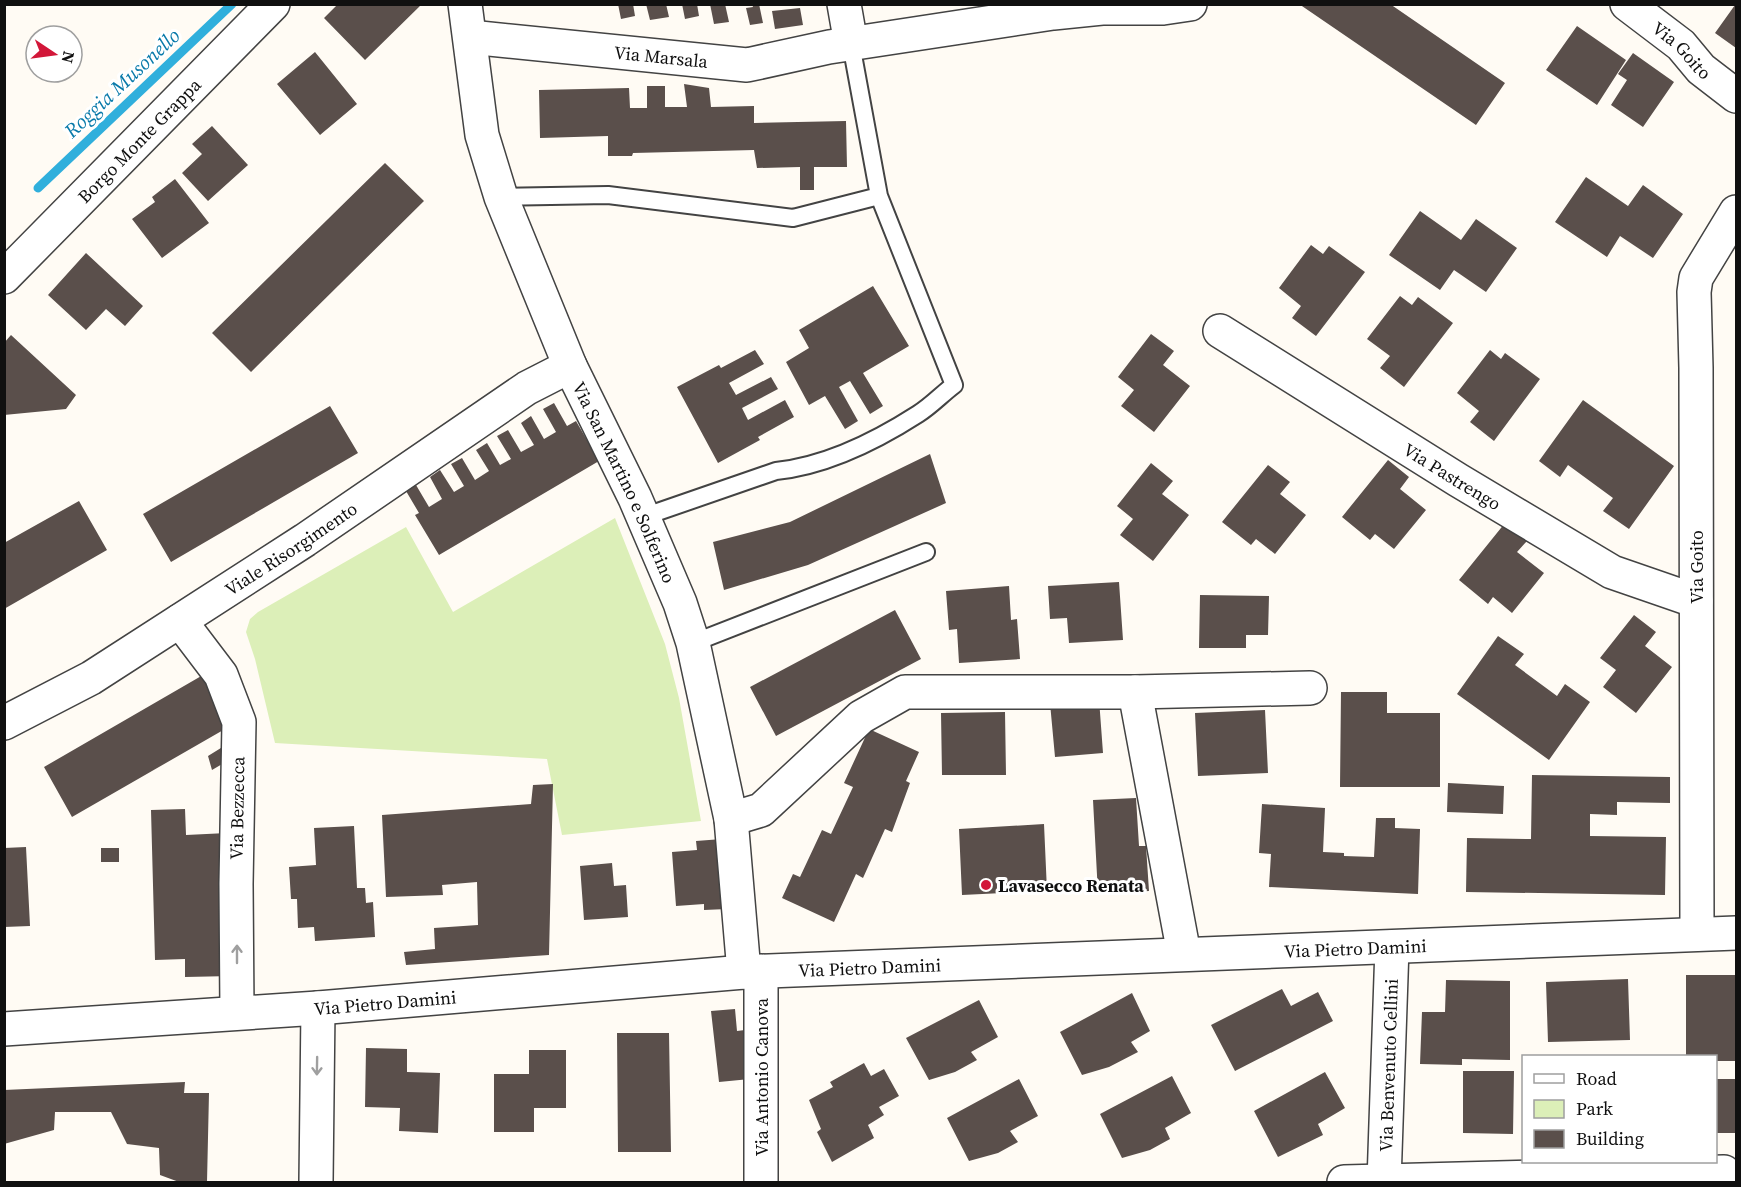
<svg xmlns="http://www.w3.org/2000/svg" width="1741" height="1187" font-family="'Source Serif 4',serif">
	<rect width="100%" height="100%" fill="#fffbf4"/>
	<!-- green -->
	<path fill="#dcefb8" d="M615 518 665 644 679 698 701 821 562 835 547 759 275 743 255 659 246 632 250 619 258 612 406 527 453 612Z"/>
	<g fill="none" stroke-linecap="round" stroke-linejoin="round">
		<!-- stream -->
		<path stroke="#30afdc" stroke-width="9" d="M38 188 232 4"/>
	</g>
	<!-- building -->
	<path fill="#5a4f4b" d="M338 4H422L365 60 324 18Z
		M618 4H633L635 16 621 19Z
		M646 4H666L669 17 650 20Z
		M682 4H697L699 16 685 19Z
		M710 4H725L729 22 714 24Z
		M752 4H759L763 23 750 25 746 8 753 7Z
		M1299 4H1390L1505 83 1476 125Z
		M1735 5H1736V48L1715 33Z
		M800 8 803 25 775 29 772 11Z
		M1577 26 1626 60 1597 105 1546 70Z
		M315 52 357 104 320 135 277 84Z
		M1633 53 1674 82 1643 127 1611 105 1627 80 1618 74Z
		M684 84 709 88 711 107 754 106V123L846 121 847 167H814V190H800V167L757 168 754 150 633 153 632 156H608V136L540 138 539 90 629 88 630 108H647V86H665V107H687Z
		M212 126 248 165 208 201 182 173 202 154 192 144Z
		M385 163 424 201 251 372 212 333Z
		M1586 177 1628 206 1643 185 1683 214 1653 258 1620 236 1607 257 1555 222Z
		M175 179 209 223 162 258 132 219 155 202 152 197Z
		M1420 211 1461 240 1476 219 1517 248 1486 292 1454 270 1440 290 1389 255Z
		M1311 245 1323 254 1329 246 1365 272 1316 336 1292 318 1301 306 1279 288Z
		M86 253 143 306 125 326 106 309 86 330 48 295Z
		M873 286 909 346 863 373 883 406 870 414 850 381 839 387 858 421 845 429 825 396 809 405 786 362 809 348 799 330Z
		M1400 296 1412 305 1418 297 1453 323 1404 387 1380 368 1390 356 1367 339Z
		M1151 334 1174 351 1163 365 1190 386 1154 432 1121 406 1134 390 1118 377Z
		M11 335 76 395 66 409 4 415V343Z
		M755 350 764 364 729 383 736 395 771 377 778 389 742 408 748 420 785 400 794 417 758 437 760 440 718 463 677 387 719 365 721 368Z
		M1490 350 1501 359 1505 353 1540 379 1494 441 1470 422 1479 411 1457 393Z
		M1583 400 1674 466 1629 529 1603 511 1613 498 1568 465 1560 477 1539 461Z
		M554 403 567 426 576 421 599 461 439 555 415 515 419 513 406 491 416 485 429 507 442 499 430 477 440 470 454 492 464 486 451 464 462 458 475 480 489 471 476 450 487 443 500 465 511 459 497 436 508 430 521 452 534 445 521 423 531 416 544 439 556 432 543 409Z
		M330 406 358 453 171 562 143 514Z
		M930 454 946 503 808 565 724 590 713 542 790 522Z
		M1388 460 1409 477 1400 489 1426 510 1394 549 1375 534 1370 540 1342 517Z
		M1151 463 1173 481 1162 494 1189 515 1153 561 1120 535 1133 519 1117 506Z
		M1268 465 1290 482 1280 494 1306 515 1275 554 1256 539 1251 545 1222 522Z
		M79 501 107 550 4 609V543Z
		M1505 523 1527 541 1517 552 1544 573 1512 613 1493 597 1488 604 1459 580Z
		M1119 582 1123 640 1069 643 1067 618 1050 619 1048 586Z
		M1009 586 1011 620 1017 619 1020 659 959 663 957 629 949 630 946 591Z
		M1200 595 1269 596 1268 635H1246V648H1199Z
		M895 610 921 659 776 736 750 687Z
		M1634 615 1656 632 1645 646 1672 667 1636 713 1603 687 1616 670 1600 658Z
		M1498 636 1524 654 1515 665 1557 696 1565 684 1590 702 1549 760 1457 694Z
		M203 675 232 725 72 817 44 767Z
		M1341 692H1387V713H1440V787H1340Z
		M1099 699 1103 753 1055 757 1050 703Z
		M1265 710 1268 773 1198 776 1195 713Z
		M1005 712 1006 775H942L941 713Z
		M869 729 919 752 906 781 910 783 892 832 885 829 863 878 856 874 834 922 782 898 793 874 800 877 822 830 831 834 853 787 844 783Z
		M229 743V760L212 770 208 756Z
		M1532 775 1670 777V803L1617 802V815L1590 814V836L1666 837 1665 895 1466 892 1467 838 1531 839Z
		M1448 783 1504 786 1503 814 1447 812Z
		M553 784 549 955 406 965 404 952 435 949 434 928 478 925 477 882 442 885 443 895 386 897 382 815 531 804 533 785Z
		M1136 798 1139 846H1146L1149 891 1098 894 1093 800Z
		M1262 804 1325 808 1323 852 1344 853V856L1374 857 1376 818H1395V828L1420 829 1418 894 1269 887 1271 854 1259 853Z
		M185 809 186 835 227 833 232 976 185 977V959L155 960 151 810Z
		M1044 824 1047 891 962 895 959 829Z
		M354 826 357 888H365L366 903 373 902 375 937 315 941 314 927 298 928 297 899H291L289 867 316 865 314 828Z
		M722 839 727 909 704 910V904L676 906 672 852 697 850 696 841Z
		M26 847 30 926 4 927V848Z
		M101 848H119V862H101Z
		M612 863 614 886 626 885 628 917 584 920 580 866Z
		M1686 975H1736V1061H1716V1056H1686Z
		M1628 979 1630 1040 1548 1042 1546 982Z
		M1446 980 1510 981V1060L1462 1059V1065L1420 1064 1422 1012H1445Z
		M1282 989 1291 1006 1318 992 1333 1021 1235 1071 1211 1025Z
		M1132 993 1150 1031 1131 1042 1138 1052 1109 1067 1082 1075 1060 1032Z
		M979 1000 998 1037 971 1052 977 1060 955 1072 929 1080 906 1038Z
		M735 1009 737 1031 745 1030 750 1079 719 1082 711 1011Z
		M617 1033H669L671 1152H618Z
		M366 1048 407 1049V1072L440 1073 438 1133 399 1131 400 1108 365 1107Z
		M529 1050H566V1108H534V1132H494V1074H529Z
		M864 1063 871 1076 884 1069 899 1096 879 1107 884 1115 868 1125 874 1138 832 1162 817 1132 821 1129 809 1100 833 1087 830 1082Z
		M1463 1071H1514L1513 1134 1463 1133Z
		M1325 1072 1345 1108 1318 1124 1323 1135 1278 1157 1254 1111Z
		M1172 1076 1191 1113 1165 1128 1170 1139 1150 1150 1122 1158 1100 1114Z
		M1019 1079 1038 1116 1010 1131 1018 1142 998 1153 969 1161 947 1118Z
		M1716 1079H1736V1133H1716Z
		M185 1082 184 1093H209L207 1182H179L160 1175 159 1148 127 1144 111 1112H55L54 1130 4 1144V1090Z"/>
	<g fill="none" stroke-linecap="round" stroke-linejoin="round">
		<!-- service casing -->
		<g stroke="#434343" stroke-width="20">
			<path id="service" d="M501 197 608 195 793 218 879 196
				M643 517 776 471C825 466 876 441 918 414 931 406 942 394 954 385L879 196 851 44
				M693 643 926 552"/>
		</g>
		<!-- minor casing -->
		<g stroke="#434343" stroke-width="36">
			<g id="minor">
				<path id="s1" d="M465 4 482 135 501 197 570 366 635 498 680 603 693 643 731 819 744 972"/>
				<path d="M844 4 851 44"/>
				<path id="s2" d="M1627 4 1681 45 1701 69 1736 96"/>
				<path id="s3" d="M470 37 747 65 829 47 1053 13 1102 8H1163L1190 4"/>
				<path id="s4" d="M1220 331 1458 480 1612 572 1696 601"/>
				<path d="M180 621 221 675 239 722 236 884 237 1012"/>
				<path d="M1135 692 1184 954"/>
				<path id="s5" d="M4 723 91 678 305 540 527 388 570 366"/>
				<path d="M731 819 761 810 861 717 905 692H1135L1310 688"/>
				<path d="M1697 934 1696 368 1694 292 1696 278 1736 212"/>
				<path d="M761 971V1182"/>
				<path d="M316 1182 318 1008"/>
				<path d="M1344 1182 1724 1172"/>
				<path id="s6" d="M1384 1182 1392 947"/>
			</g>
		</g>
		<!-- tertiary casing -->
		<g stroke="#434343" stroke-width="36">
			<g id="tertiary">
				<path id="s7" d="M4 277 273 4"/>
				<path id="s8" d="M4 1029 318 1008 744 972 1736 933"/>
			</g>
		</g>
		<!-- service -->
		<use href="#service" stroke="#fff" stroke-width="16"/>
		<!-- minor -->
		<use href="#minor" stroke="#fff" stroke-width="33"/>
		<!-- tertiary -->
		<use href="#tertiary" stroke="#fff" stroke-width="33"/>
	</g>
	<!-- one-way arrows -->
	<defs><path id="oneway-shaft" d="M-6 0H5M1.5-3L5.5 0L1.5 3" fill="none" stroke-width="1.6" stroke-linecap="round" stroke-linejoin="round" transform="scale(1.5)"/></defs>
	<g stroke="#9f9f9f">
		<use href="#oneway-shaft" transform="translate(237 954) rotate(-90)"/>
		<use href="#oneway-shaft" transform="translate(317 1066) rotate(91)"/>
	</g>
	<!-- markers -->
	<circle fill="#d21739" stroke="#fff" stroke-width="2" cx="986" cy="885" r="6"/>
	<g text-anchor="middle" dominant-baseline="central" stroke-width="6" stroke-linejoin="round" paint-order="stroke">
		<!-- street labels -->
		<g font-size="18" fill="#101010" stroke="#fff">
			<text stroke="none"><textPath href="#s2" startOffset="72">Via Goito</textPath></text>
			<text stroke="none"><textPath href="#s3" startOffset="192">Via Marsala</textPath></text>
			<text stroke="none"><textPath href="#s7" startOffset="192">Borgo Monte Grappa</textPath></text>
			<text stroke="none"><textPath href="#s4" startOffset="274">Via Pastrengo</textPath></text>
			<text stroke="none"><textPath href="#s1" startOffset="508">Via San Martino e Solferino</textPath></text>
			<text stroke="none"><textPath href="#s5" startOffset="336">Viale Risorgimento</textPath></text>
			<text transform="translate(1696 567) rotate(-90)">Via Goito</text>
			<text transform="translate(237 808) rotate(-89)">Via Bezzecca</text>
			<text stroke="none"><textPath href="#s8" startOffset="1354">Via Pietro Damini</textPath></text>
			<text stroke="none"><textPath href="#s8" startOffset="868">Via Pietro Damini</textPath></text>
			<text stroke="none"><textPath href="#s8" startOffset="382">Via Pietro Damini</textPath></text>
			<text stroke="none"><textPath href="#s6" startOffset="117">Via Benvenuto Cellini</textPath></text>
			<text transform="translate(761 1077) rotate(-90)">Via Antonio Canova</text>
		</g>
		<!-- poi labels -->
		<g font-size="18" font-weight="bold" fill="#101010" stroke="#fff" text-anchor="start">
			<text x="998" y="885">Lavasecco Renata</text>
		</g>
		<!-- water labels -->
		<g font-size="20" font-style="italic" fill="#097aaa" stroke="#fff">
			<text transform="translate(122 83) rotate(-43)">Roggia Musonello</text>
		</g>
	</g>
	<!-- border -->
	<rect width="1741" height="1187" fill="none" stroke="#101010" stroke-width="12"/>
	<!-- legend -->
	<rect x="1522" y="1055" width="195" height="108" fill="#ffffff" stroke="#9f9f9f" stroke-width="1.5"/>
	<rect x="1534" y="1074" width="30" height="9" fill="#ffffff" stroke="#9f9f9f" stroke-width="1.5"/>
	<text x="1576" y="1085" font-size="18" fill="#101010">Road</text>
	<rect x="1534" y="1100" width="30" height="18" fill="#dcefb8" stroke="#9f9f9f" stroke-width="1.5"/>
	<text x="1576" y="1115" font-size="18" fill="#101010">Park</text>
	<rect x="1534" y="1130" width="30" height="18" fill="#5a4f4b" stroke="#9f9f9f" stroke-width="1.5"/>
	<text x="1576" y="1145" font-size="18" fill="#101010">Building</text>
	<!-- north arrow -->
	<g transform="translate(54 54) rotate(103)"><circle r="28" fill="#ffffff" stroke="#9f9f9f" stroke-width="1.5"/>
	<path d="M0-4.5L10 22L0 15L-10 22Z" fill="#d21739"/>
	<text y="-9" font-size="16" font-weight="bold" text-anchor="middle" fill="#101010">N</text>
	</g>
</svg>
